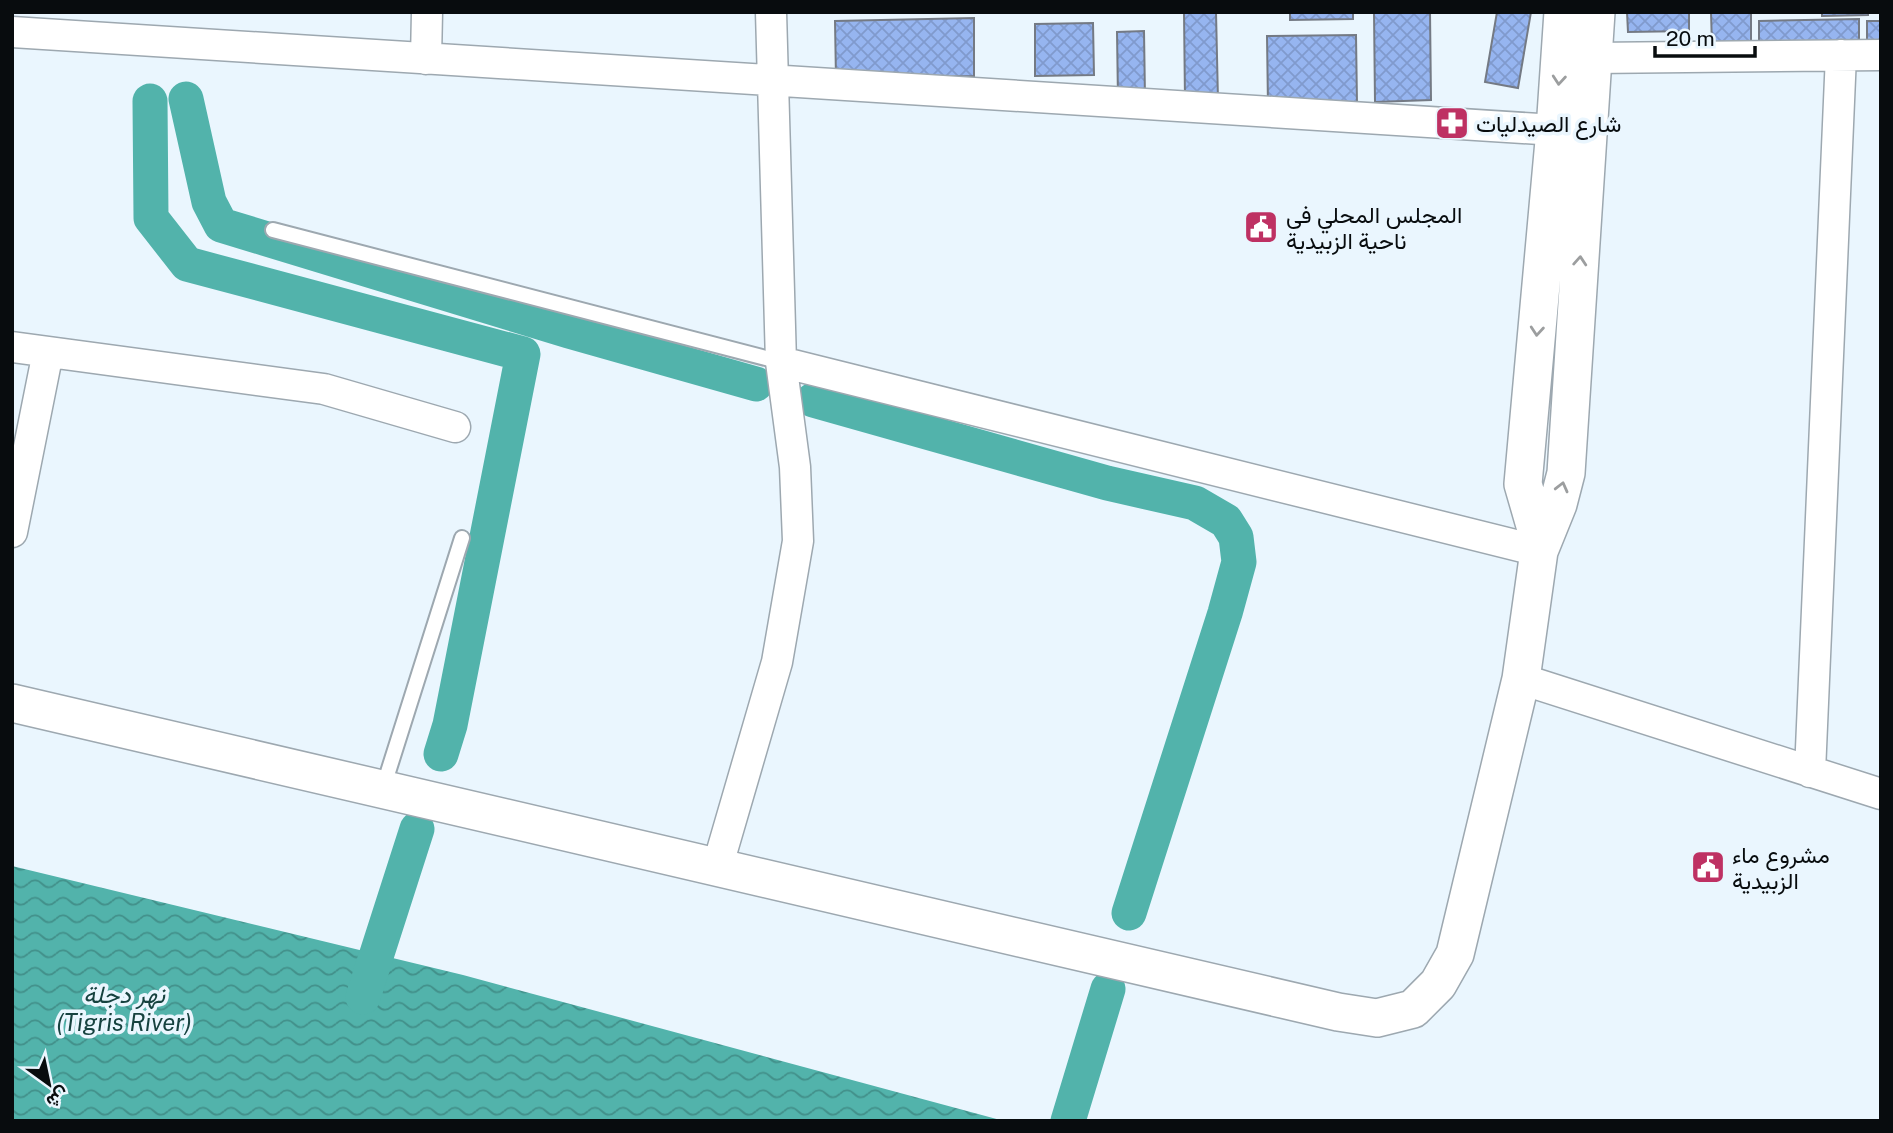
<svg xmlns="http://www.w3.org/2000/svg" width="1893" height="1133" font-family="'Public Sans',Vazirmatn,sans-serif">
	<defs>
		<pattern id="water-waves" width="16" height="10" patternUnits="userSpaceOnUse" patternTransform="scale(1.75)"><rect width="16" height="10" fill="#52b3ab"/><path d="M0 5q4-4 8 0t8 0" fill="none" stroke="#42908a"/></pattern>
		<pattern id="building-cross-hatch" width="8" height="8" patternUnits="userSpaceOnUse" patternTransform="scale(1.75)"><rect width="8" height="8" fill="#96b5f0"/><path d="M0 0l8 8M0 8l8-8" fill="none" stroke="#809acd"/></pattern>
	</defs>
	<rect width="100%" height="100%" fill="#eaf6fe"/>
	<!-- water -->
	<path fill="url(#water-waves)" d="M12 866 463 975 1004 1121H12Z"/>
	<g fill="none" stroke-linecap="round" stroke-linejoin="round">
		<!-- canal -->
		<path stroke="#52b3ab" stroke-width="35" d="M186 99 209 202 221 225 569 331 756 384
			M150 101 151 218 187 264 523 354 450 725 441 754
			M813 400 1107 483 1195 503 1226 521 1236 537 1239 562 1225 613 1129 913
			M363 997 417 829
			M1068 1121 1108 989"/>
	</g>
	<!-- building -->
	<path fill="url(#building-cross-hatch)" stroke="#747a84" stroke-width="2" d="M1184 12H1216L1218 100H1185Z
		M1290 12H1353V19L1290 20Z
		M1374 12H1430L1431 100 1375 102Z
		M1497 12H1531L1518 88 1485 82Z
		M1627 12H1689V31L1628 32Z
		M1711 12H1751V45L1712 46Z
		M1822 12H1868V15L1822 16Z
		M974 18V76L836 79 835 21Z
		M1859 19V44L1759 46V21Z
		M1867 21H1881V45H1867Z
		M1093 23 1094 75 1035 76V24Z
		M1144 31 1145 98 1118 99 1117 32Z
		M1356 35 1357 104 1268 106 1267 36Z"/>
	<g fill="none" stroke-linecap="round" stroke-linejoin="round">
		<!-- service casing -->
		<g stroke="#9da8b0" stroke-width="18">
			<path id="service" d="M273 230 781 362
				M383 788 462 538"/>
		</g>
		<!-- minor casing -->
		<g stroke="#9da8b0" stroke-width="33">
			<path id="minor" d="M12 32 1555 130
				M1593 58 1881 55
				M426 59 427 12
				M12 347 324 389 455 427
				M781 362 1539 551
				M12 532 48 352
				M1521 679 1881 794
				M1810 772 1841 55
				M717 868 777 662 798 541 795 467 781 362 771 12"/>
		</g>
		<!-- tertiary casing -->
		<g stroke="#9da8b0" stroke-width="40">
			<path id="tertiary" d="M1539 551 1536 529 1523 484 1555 130 1563 12
				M12 703 1338 1012 1377 1018 1413 1009 1438 984 1455 954 1521 679 1539 551 1558 504 1566 473 1596 12"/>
		</g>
		<!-- service -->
		<use href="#service" stroke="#fff" stroke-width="14"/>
		<!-- minor -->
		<use href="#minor" stroke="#fff" stroke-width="30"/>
		<!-- tertiary -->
		<use href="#tertiary" stroke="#fff" stroke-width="37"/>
	</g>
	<!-- one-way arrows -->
	<defs><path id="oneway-chevron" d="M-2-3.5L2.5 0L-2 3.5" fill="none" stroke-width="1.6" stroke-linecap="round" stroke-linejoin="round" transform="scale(1.75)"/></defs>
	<g stroke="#9c9e9f">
		<use href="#oneway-chevron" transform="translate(1559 80) rotate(95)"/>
		<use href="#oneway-chevron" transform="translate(1580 261) rotate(-86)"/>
		<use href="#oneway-chevron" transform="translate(1537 331) rotate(95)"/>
		<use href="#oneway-chevron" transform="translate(1562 487) rotate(-76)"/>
	</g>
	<!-- icons -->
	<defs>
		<g id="pharmacy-square" transform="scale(1.75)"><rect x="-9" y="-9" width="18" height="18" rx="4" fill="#be3163" stroke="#eaf6fe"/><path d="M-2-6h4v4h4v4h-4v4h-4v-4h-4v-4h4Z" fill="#fff"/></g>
		<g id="civic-square" transform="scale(1.75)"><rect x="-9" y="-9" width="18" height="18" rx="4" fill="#be3163" stroke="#eaf6fe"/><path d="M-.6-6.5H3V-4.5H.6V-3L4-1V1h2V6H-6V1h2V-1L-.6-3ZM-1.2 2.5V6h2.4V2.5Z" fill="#fff"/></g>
	</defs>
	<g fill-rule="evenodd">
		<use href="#pharmacy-square" x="1452" y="123"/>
		<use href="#civic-square" x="1261" y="227"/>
		<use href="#civic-square" x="1708" y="867"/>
	</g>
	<g text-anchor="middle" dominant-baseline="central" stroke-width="7" stroke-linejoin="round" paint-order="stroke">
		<!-- poi labels -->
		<g font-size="23" fill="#080c0e" stroke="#eaf6fe" text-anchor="start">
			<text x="1476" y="123">شارع الصيدليات</text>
			<text x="1286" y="214">المجلس المحلي في<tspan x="1286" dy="26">ناحية الزبيدية</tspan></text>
			<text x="1732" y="854">مشروع ماء<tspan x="1732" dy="26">الزبيدية</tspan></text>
		</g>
		<!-- water labels -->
		<g font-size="24" font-style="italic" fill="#16423f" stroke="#eaf6fe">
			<text x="124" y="994">نهر دجلة<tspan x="124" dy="28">(Tigris River)</tspan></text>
		</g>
	</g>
	<!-- border -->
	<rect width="1893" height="1133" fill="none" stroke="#080c0e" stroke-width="28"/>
	<!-- north arrow -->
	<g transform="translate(49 1084) rotate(147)" stroke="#eaf6fe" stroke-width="5" paint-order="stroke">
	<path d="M0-5L12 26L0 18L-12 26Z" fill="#080c0e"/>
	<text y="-10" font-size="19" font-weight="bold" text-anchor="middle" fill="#080c0e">ش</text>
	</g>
	<!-- scale -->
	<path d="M1655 46v10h100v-10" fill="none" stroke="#080c0e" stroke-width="3.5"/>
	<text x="1666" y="46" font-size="21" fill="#080c0e" stroke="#eaf6fe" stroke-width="5" paint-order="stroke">20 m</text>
</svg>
